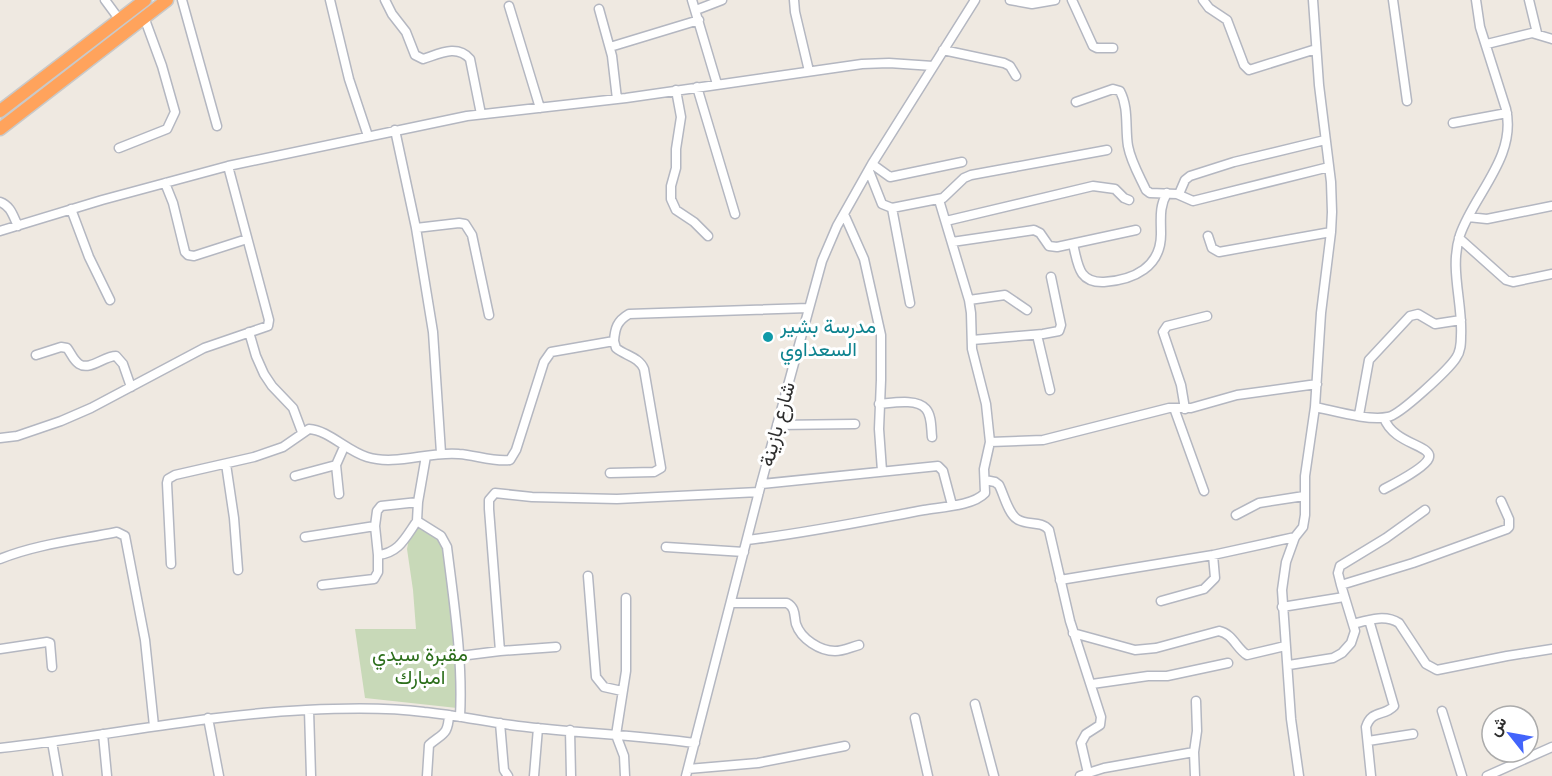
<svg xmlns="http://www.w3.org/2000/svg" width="1552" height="776" font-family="Raleway,Vazirmatn,sans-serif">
	<rect width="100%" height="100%" fill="#efe9e1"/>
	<!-- cemetery -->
	<path fill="#c8d9b8" d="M421 523 445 541 455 628 457 708 365 698 355 629H416L413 590 407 549 410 533Z"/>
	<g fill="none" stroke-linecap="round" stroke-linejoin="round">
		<!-- minor casing -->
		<g stroke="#b4b7c1" stroke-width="11">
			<path id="minor" d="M105 0 119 19
				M182 0 217 126
				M330 0 349 79 368 136
				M385 0 392 14 406 32 415 55 423 59C439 54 457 44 470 59L481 114
				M692 0 717 84
				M794 0 795 12 809 71
				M1010 0 1032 4 1055 0
				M1072 0 1093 46 1097 48H1113
				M1203 0 1209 8 1227 20 1244 65 1249 70 1316 49
				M1393 0 1407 101
				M1529 0 1537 33
				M509 6 540 108
				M599 9 612 56 617 99
				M696 10 722 0
				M1487 44 1532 33 1552 39
				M610 47 699 20
				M943 50 1004 63 1010 66 1016 76
				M697 87 735 214
				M676 90 681 117 676 149V168L671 186V199L676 210 694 222 708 236
				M1076 102 1113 89 1120 91C1129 108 1125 128 1128 146 1131 162 1139 175 1146 190L1150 193 1177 194 1193 201 1329 167
				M1453 123 1507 113
				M395 130 416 228 459 223 465 224 472 235 489 315
				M119 148 167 129 175 112 162 66 144 17
				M872 164 890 177 962 162
				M869 171 882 204 892 208 943 198 964 178 971 175 1107 150
				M165 183 173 203 185 252 188 255 194 256 247 239
				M1179 194 1185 180 1190 176 1234 162 1325 140
				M0 202C11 206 13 216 18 226
				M892 208 910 303
				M71 209 89 257 110 300
				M844 214 864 259 881 335V380L879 429 882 471
				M1468 217 1487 219 1552 206
				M946 221 1093 186 1115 189 1124 198 1129 200
				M416 228 433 332 441 453
				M0 231 102 200 228 166 467 116 626 98 862 64 889 63 933 66
				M1208 236 1212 248 1219 252 1331 232
				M1459 238 1506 280 1513 282 1552 274
				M952 242 1034 230 1040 233 1049 246 1057 247 1136 230
				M1073 244C1078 264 1078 283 1104 282 1134 280 1161 267 1161 234 1161 218 1159 207 1167 193
				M969 300 1005 295 1027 310
				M249 332 256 356 264 374 272 386 293 408 302 432
				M1037 335 1050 390
				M972 340 1043 334 1059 331 1061 325 1051 277
				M36 355 61 347 67 348C71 353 73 360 79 364 90 371 104 356 116 356L123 364 131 387
				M879 404C892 403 917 398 926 409 932 416 931 429 932 437
				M1315 407C1335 411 1368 421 1388 417 1400 415 1449 369 1456 358 1461 351 1461 343 1461 336 1463 303 1449 268 1460 235 1474 194 1517 157 1506 109L1480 27 1476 0
				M1174 408 1204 491
				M1185 409 1181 385 1163 332 1167 326 1207 316
				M1359 415 1369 360 1410 316 1418 314 1435 324 1461 320
				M1384 418C1398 457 1478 440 1384 489
				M777 425 855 424
				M0 438 17 436 61 421 91 408 204 348 268 326 269 320 228 166
				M990 442 1043 440 1169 408H1191L1237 395 1317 384
				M426 456 418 502 417 521 441 536 447 547C454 604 463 660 460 717
				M226 464 234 518 238 570
				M610 473 654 472 661 468 644 369C639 357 626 356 616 348L614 341
				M295 476 336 465
				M985 480 995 482 999 485C1004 495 1008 513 1017 519 1027 526 1041 520 1049 530L1070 621 1101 717 1100 725 1086 734 1081 743 1088 773 1080 776
				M761 484 938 466 943 471 952 505
				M339 494 336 465 344 447
				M1236 515 1259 503 1304 496
				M375 526 377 511 381 506 418 502
				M305 537 375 526 378 555
				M747 540C807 533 865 521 924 510 941 507 973 506 985 493L984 469 990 442 986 404 972 349 971 313 969 300 939 200
				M666 547 744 552
				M0 559C37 544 78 540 117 532L125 536 145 640 154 726
				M171 564 167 483 168 479 175 475 254 457 283 447 309 429C328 430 347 451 367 457 396 466 429 451 459 454 475 455 493 462 510 460L516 450 544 362 551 352 614 341C615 328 617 321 629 314L809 308
				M588 576 596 677 604 687 622 691
				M1060 580 1213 555 1295 537
				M322 585 374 579 378 572V555C399 553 405 538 417 521
				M1341 585 1413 563 1507 529 1509 527V519L1501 501
				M1161 601 1204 589 1215 578 1213 555
				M731 603H787C796 608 794 616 796 624 801 639 820 651 835 651 843 651 851 647 859 645
				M1282 607 1344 597
				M1369 620 1394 706C1384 717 1372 709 1366 727L1371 776
				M1353 624C1368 620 1385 614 1399 623L1426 664 1437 670 1507 656 1552 649
				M1073 633 1135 650 1156 648 1219 631C1233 634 1236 648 1247 655L1285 646
				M0 649 47 642 50 643 52 667
				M500 651 556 647
				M460 656 500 651 489 509V500L495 493 532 497 617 499 759 492
				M1289 665 1333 658 1342 653 1351 643 1355 631 1341 585 1338 573 1340 566 1386 538 1425 510
				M1092 684 1148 676H1167L1228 663
				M975 704 994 776
				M309 710 311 776
				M1442 711 1462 776
				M208 718 219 776
				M915 718 928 776
				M500 723 504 770 508 776
				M570 730 571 776
				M103 734 107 776
				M1368 741 1413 734
				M52 742 58 776
				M0 748C102 737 203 715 306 710 345 708 386 707 424 712 456 715 487 722 518 726 577 733 636 735 695 743
				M1194 752 1197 731 1196 701
				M688 769 758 763 845 746
				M1088 773 1104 768 1194 752 1195 776
				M427 776 429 745C443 733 448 735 449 715
				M534 776 538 728
				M625 776 624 756 616 735 626 671V598
				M686 776 761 484 822 261 837 226 872 164 975 0
				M1299 776 1291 719 1282 590 1286 562 1295 537 1303 527 1305 515V476L1315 407 1321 313 1331 232 1332 212 1331 182 1319 85 1313 0
				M1487 776 1552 747"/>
		</g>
		<!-- highway casing -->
		<g stroke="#c9c9c9" stroke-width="15">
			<path id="highway" d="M0 111 145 0
				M0 129 167 0"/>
		</g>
		<!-- minor -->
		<use href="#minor" stroke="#fff" stroke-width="8"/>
		<!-- highway -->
		<use href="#highway" stroke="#ffa35c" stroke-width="12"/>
	</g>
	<!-- markers -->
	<circle fill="#0f9aa8" stroke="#fff" stroke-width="2" cx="768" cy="337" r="6"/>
	<g text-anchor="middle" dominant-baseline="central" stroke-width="6" stroke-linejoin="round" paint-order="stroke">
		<!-- culture labels -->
		<g font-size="20" fill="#0d838f" stroke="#fff" text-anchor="start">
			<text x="780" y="326">مدرسة بشير<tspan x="780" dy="23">السعداوي</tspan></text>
		</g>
		<!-- street labels -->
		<g font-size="20" fill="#2e2e2e" stroke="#fff">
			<text transform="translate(777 424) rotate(-75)">شارع بازينة</text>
		</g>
		<!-- park labels -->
		<g font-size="20" fill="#2c6e1b" stroke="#fff">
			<text x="420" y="654">مقبرة سيدي<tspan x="420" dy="23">امبارك</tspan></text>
		</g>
	</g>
	<!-- north arrow -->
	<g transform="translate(1510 734) rotate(301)"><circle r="28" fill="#ffffff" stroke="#ababab" stroke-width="1.5"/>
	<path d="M0-4.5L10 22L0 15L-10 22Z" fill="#4264fb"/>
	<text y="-9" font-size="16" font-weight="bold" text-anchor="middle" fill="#2e2e2e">ش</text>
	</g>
</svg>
